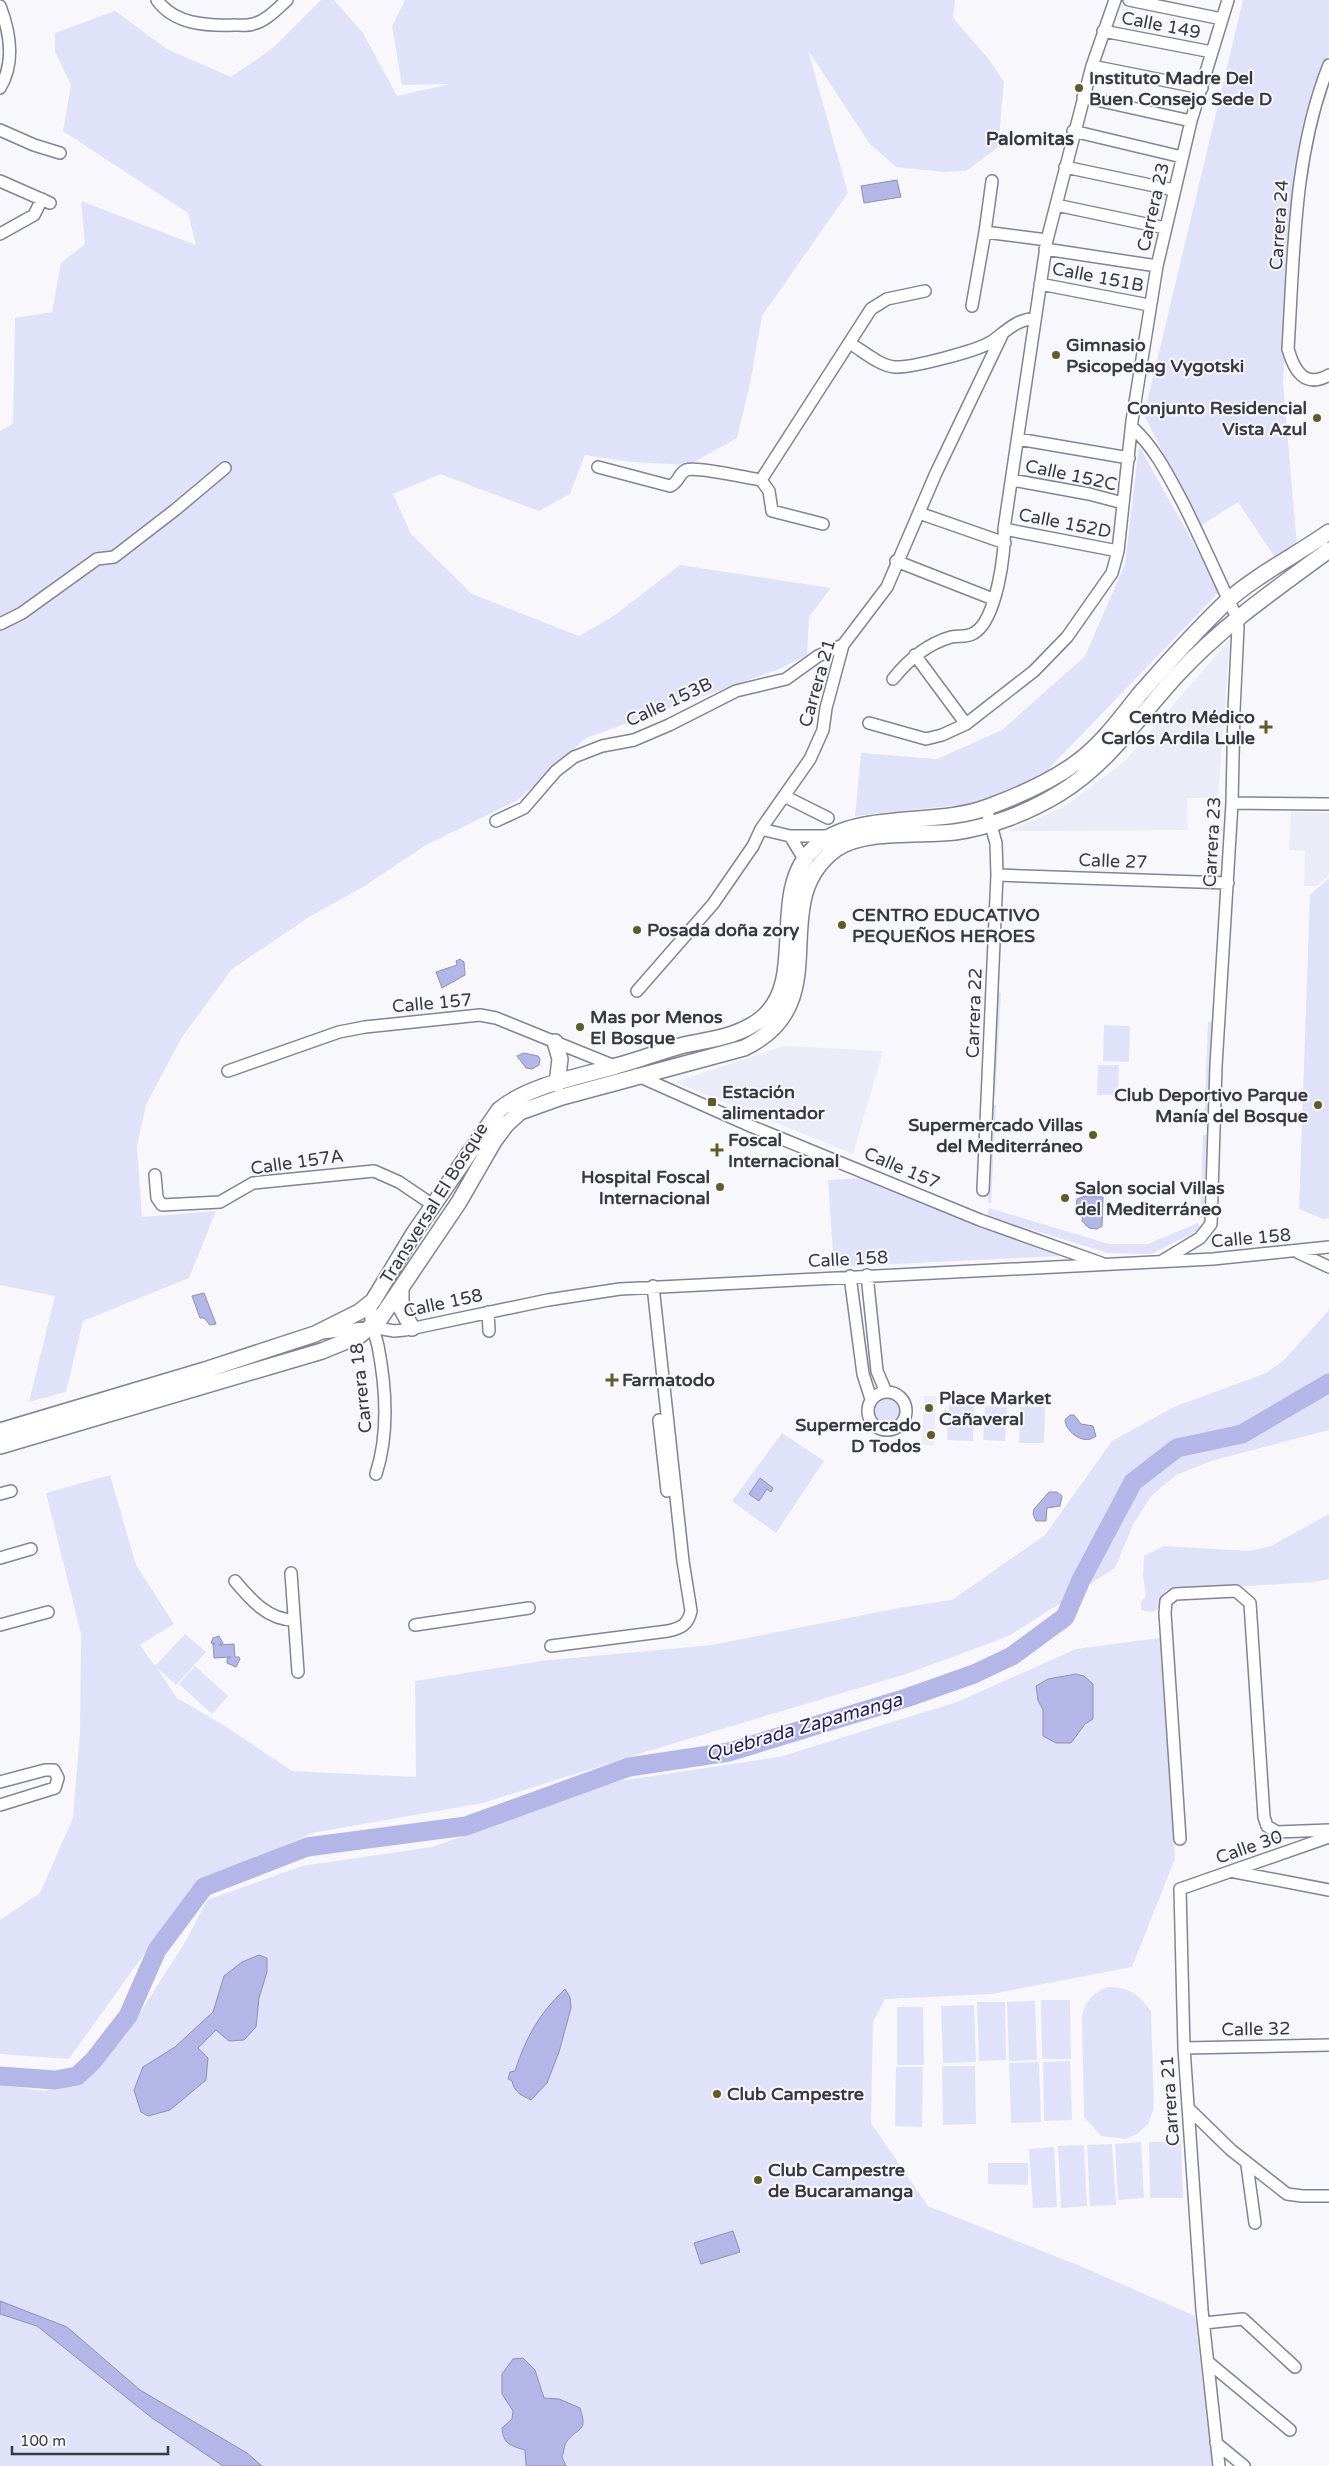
<svg xmlns="http://www.w3.org/2000/svg" width="1329" height="2466" font-family="'Varela Round',sans-serif">
	<rect width="100%" height="100%" fill="#f8f8fc"/>
	<!-- built -->
	<path fill="#ebecf7" d="M1230 639 1218 798H1187L1188 830 1008 831 1064 807 1124 762Z
		M1291 811 1329 813V875L1317 886H1304L1305 851 1289 850Z
		M784 1046 883 1051 853 1154 675 1082Z
		M924 1396H936L934 1446 922 1444Z"/>
	<!-- green -->
	<path fill="#e0e2f9" d="M321 0H334L363 33 397 96 450 84 402 85 392 26 405 0H955L953 18 991 62 1004 82 998 147 966 171 944 172 896 167 869 143 808 50 848 193 762 316 750 384 737 438 689 465 631 462 585 455 570 494 539 511 440 474 393 494 411 534 472 594 579 636 612 617 680 565 831 588 809 617 807 655 782 668 586 738 518 800 426 845 363 887 309 917 232 969 182 1037 146 1105 137 1146 142 1217 216 1211 189 1278 83 1321 66 1392 29 1402 55 1296 0 1285V431L13 424 15 318 52 312 61 263 85 244 81 201 196 245 188 213 63 131 71 85 55 52V33L115 11 167 49 231 77 273 48Z
		M1243 0H1329V56L1325 61 1291 262 1283 382 1297 546 1278 562 1238 502 1200 526 1144 415Z
		M1139 446 1220 591 1040 778 987 802 855 816 861 753 937 759 1002 730 1085 656 1125 564Z
		M1329 878V1218L1323 1219 1299 1209 1310 895Z
		M997 992 1001 993 995 1096 991 1097Z
		M1208 1022H1212L1209 1125H1204Z
		M1104 1025 1130 1026 1129 1062 1103 1061Z
		M1098 1065H1119L1118 1095H1097Z
		M992 1105H996L991 1203H988Z
		M1203 1135H1207L1204 1217H1200Z
		M863 1178 1059 1256 834 1267 828 1180Z
		M989 1208 1109 1244H1148L1198 1223 1201 1229 1151 1254 1108 1253 987 1216Z
		M1329 1310V1430L1211 1461 1176 1475 1151 1496 1133 1525 1115 1568 1009 1636 906 1674 645 1752 483 1803 312 1833 192 1887 69 2059 0 2054V1920L40 1893 73 1818 80 1733 81 1634 46 1493 110 1475 136 1565 174 1624 140 1645 155 1666 185 1634 206 1652 176 1685 157 1668 177 1698 225 1726 292 1771 416 1777 415 1681 541 1661 712 1645 904 1607 952 1600 1045 1535 1112 1441 1174 1407 1266 1373 1284 1360Z
		M871 1411a17 17 0 1 1 34 0a17 17 0 1 1-34 0Z
		M949 1403 974 1405 973 1441 947 1440Z
		M985 1406 1007 1407 1005 1441 983 1440Z
		M1020 1407H1045L1044 1443H1019Z
		M782 1433 824 1461 776 1533 732 1501Z
		M1329 1514V1579L1315 1582 1166 1591 1160 1608 1152 1612 1141 1610V1602L1146 1596 1143 1575 1144 1556 1164 1546 1249 1551 1271 1546Z
		M1160 1638 1175 1859 1132 1967 992 1994 885 1999 873 2022 871 2123 928 2206 1080 2266 1195 2316 1212 2466H262L247 2453 140 2390 67 2327 0 2301V2085L45 2091 85 2078 126 2035 187 1939 207 1900 302 1866 432 1847 619 1781 779 1757 957 1702 1076 1649Z
		M195 1666 228 1696 212 1714 179 1684Z
		M1106 1987C1130 1987 1137 1993 1151 2011L1154 2108 1148 2124 1137 2134 1126 2139 1101 2136 1084 2117 1082 2016C1086 2000 1092 1995 1106 1987Z
		M1041 2000H1070L1071 2059H1042Z
		M1035 2001 1037 2060 1009 2061 1007 2002Z
		M977 2002H1005L1006 2060 979 2061Z
		M974 2005 976 2062 943 2063 941 2006Z
		M897 2007H923L924 2065H897Z
		M1070 2061 1072 2120 1044 2121 1043 2062Z
		M1039 2062 1041 2122 1011 2123 1009 2063Z
		M942 2066H975L976 2124 943 2125Z
		M896 2067H923L922 2127 895 2126Z
		M1141 2142 1144 2198 1118 2200 1115 2144Z
		M1149 2142H1181L1183 2198H1150Z
		M1112 2144 1116 2205 1090 2206 1087 2145Z
		M1084 2145 1087 2206 1061 2208 1058 2146Z
		M1054 2147 1057 2207 1033 2208 1029 2149Z
		M988 2163H1028V2185L988 2184Z
		M0 2314 37 2326 152 2418 223 2466H0Z"/>
	<!-- water -->
	<path fill="#b3b6e6" stroke="#8e90b4" d="M897 180 901 197 864 203 861 186Z
		M460 959 464 962 465 975 442 988 436 972 457 965 456 961Z
		M524 1053 538 1056 540 1059 539 1065 532 1069 526 1068 517 1056Z
		M1085 1196 1103 1197 1102 1226 1097 1229 1089 1228 1082 1221 1083 1212 1076 1209 1077 1199Z
		M204 1293 216 1324 210 1325 204 1318H200L192 1296Z
		M1070 1415H1074L1081 1424 1093 1426 1096 1436C1085 1446 1066 1433 1065 1420Z
		M760 1478 773 1488 771 1492 767 1489 759 1501 749 1494Z
		M1049 1492H1057L1062 1496 1060 1506 1047 1508 1046 1521H1036L1033 1514 1034 1509Z
		M219 1636 223 1643 219 1645 234 1644 235 1657H239L240 1659 236 1667 227 1663V1659L231 1657 214 1658 213 1644H215L211 1643 213 1638Z
		M1076 1674 1084 1676 1093 1684V1719L1085 1724 1071 1743H1056L1043 1736V1710L1038 1700 1036 1686 1048 1679Z
		M259 1955 267 1958V1972L259 1998 256 2027 244 2040 229 2041 216 2030 198 2048 208 2058 206 2080 170 2110 148 2116 141 2112 134 2090 143 2067 175 2047 213 2012 224 1976 242 1962Z
		M565 1989 570 1997 571 2008 559 2052 547 2083 531 2100C521 2095 514 2092 512 2081L508 2079 510 2072 515 2071C526 2037 539 2014 565 1989Z
		M733 2231 740 2252 701 2264 694 2243Z
		M0 2301 67 2327 140 2390 247 2453 262 2466H223L152 2418 37 2326 0 2314Z
		M523 2358 535 2370 544 2398 559 2399 580 2408C588 2433 579 2426 567 2441 564 2445 564 2452 562 2457L566 2466H526L525 2450C511 2446 503 2444 502 2428L512 2419 513 2411 502 2394V2374L513 2359Z"/>
	<g fill="none" stroke-linecap="round" stroke-linejoin="round">
		<!-- river -->
		<path stroke="#b3b6e6" stroke-width="19" d="M0 2076 55 2080 77 2076 93 2061 128 2016 157 1950 204 1887 307 1847 466 1826 629 1767 729 1752 906 1698 974 1674 1012 1656 1065 1617 1081 1580 1133 1482 1177 1448 1242 1434 1329 1383"/>
		<!-- minor casing -->
		<g stroke="#828395" stroke-width="14">
			<path id="minor" d="M157 0C174 24 206 26 234 25 240 25 247 26 253 24 266 21 277 9 287 0
				M1129 0 1222 19
				M0 6C10 32 15 63 0 88
				M1103 31 1212 52
				M1329 65C1293 155 1294 254 1288 349 1294 370 1304 389 1329 375
				M1092 66 1202 88
				M1083 97 1191 121
				M0 130 34 145 60 153
				M1073 131 1182 157
				M1065 167 1174 190
				M0 181 50 203
				M1056 205 1165 228
				M985 232 992 181
				M0 234 34 215 42 199
				M1045 249 1157 266
				M1040 284 1149 305
				M972 306 985 232 1047 240
				M851 344C863 351 880 366 895 367 911 368 977 351 991 342 1004 333 1018 318 1034 319
				M1132 427C1155 448 1168 475 1183 503 1202 541 1219 580 1237 618L1238 627 1234 710 1232 803 1216 1066 1211 1224 1200 1238 1162 1261
				M1018 439 1129 458
				M598 467 670 486C679 483 678 474 686 470 697 466 747 478 761 480L769 491 772 511 823 524
				M761 480 871 309 887 299 925 291
				M1012 480 1089 494 1123 503
				M919 513 1005 543
				M1004 529 1118 551
				M896 561 993 599
				M0 624 22 613 97 559 114 557 175 510 225 468
				M915 655 966 724
				M893 679C908 660 927 644 951 637 959 635 966 638 974 633 996 621 1006 552 1004 529L1047 240 1092 66 1115 0
				M869 723 926 739 942 735 966 724 1034 671 1067 637 1112 573 1118 551 1132 421 1157 266 1191 121 1228 0
				M784 796 828 818
				M1232 803 1329 804
				M496 821 524 808 556 771 574 757 602 746 634 740 669 725 736 691 786 679 818 656 843 645
				M761 829 790 836H829
				M790 836 804 859
				M997 875 1228 883
				M637 991 713 904 753 846 761 829 810 759 823 730 826 708 843 645 887 587 936 473 1003 333
				M228 1071 339 1032 365 1027 480 1015 496 1018 617 1067
				M636 1075 753 1127 980 1220 1101 1263
				M155 1175 157 1198 162 1205 220 1202 253 1183 374 1171 399 1182 433 1205
				M983 1190 997 875 996 843 986 808
				M1299 1253 1329 1267
				M867 1275 877 1371 886 1392
				M850 1276 863 1374 871 1399
				M373 1301C367 1318 374 1329 378 1346 386 1387 389 1434 376 1474
				M488 1312 489 1331
				M322 1333 372 1327 394 1331 405 1330 548 1300 620 1289 1213 1259 1329 1247
				M868 1411a19 19 0 1 1 38 0a19 19 0 1 1-38 0Z
				M659 1420 667 1491
				M0 1494 11 1491
				M0 1558 31 1549
				M291 1573 298 1672
				M235 1581C251 1600 268 1620 294 1620
				M0 1625 48 1612
				M415 1625 529 1608
				M551 1646 668 1631C681 1628 688 1625 691 1611L683 1561 653 1286
				M0 1782 45 1770H54L58 1778 55 1788 0 1805
				M1180 1839 1165 1613 1166 1601 1175 1594 1236 1591 1250 1603 1264 1817 1267 1826 1277 1832 1329 1830
				M1235 1872 1329 1890
				M1184 2048 1329 2045
				M1188 2108 1231 2150 1287 2194 1302 2196H1329
				M1247 2165 1255 2223
				M1204 2323 1243 2319 1295 2367
				M1208 2362 1290 2430
				M1216 2443 1244 2466
				M1219 2466 1202 2310 1184 2048 1180 1889 1329 1837"/>
		</g>
		<!-- major casing -->
		<g stroke="#828395" stroke-width="18">
			<path id="major" d="M555 1042 560 1059 557 1084
				M401 1290V1308L412 1328
				M0 1431 205 1370 315 1334 359 1312 373 1301 414 1233 499 1110C529 1085 579 1077 616 1066 639 1060 661 1051 684 1045 711 1039 738 1037 761 1019 810 980 766 892 815 847 855 810 937 827 988 807 1018 796 1050 782 1076 763 1101 745 1120 719 1139 695 1167 663 1195 632 1225 603 1256 575 1295 556 1329 532
				M0 1446 322 1351 359 1336 380 1319 459 1202 494 1141 506 1125 520 1112 562 1097 744 1048C841 1002 762 903 836 849 864 829 922 836 955 832 991 827 1029 812 1060 793 1109 763 1139 716 1177 675 1222 626 1276 589 1329 550"/>
		</g>
		<!-- minor -->
		<use href="#minor" stroke="#fff" stroke-width="11"/>
		<!-- major -->
		<use href="#major" stroke="#fff" stroke-width="15"/>
	</g>
	<!-- markers -->
	<g fill="#615b27" stroke="#f8f8fc" stroke-width="2">
		<circle cx="1079" cy="88" r="5"/>
		<circle cx="1056" cy="355" r="5"/>
		<circle cx="1317" cy="418" r="5"/>
		<path d="M1263.5 719.5h5v5h5v5h-5v5h-5v-5h-5v-5h5z"/>
		<circle cx="842" cy="925" r="5"/>
		<circle cx="637" cy="930" r="5"/>
		<circle cx="580" cy="1027" r="5"/>
		<rect x="707" y="1097" width="10" height="10" rx="2.5"/>
		<circle cx="1318" cy="1105" r="5"/>
		<circle cx="1093" cy="1135" r="5"/>
		<path d="M714.5 1142.5h5v5h5v5h-5v5h-5v-5h-5v-5h5z"/>
		<circle cx="720" cy="1187" r="5"/>
		<circle cx="1065" cy="1198" r="5"/>
		<path d="M609.5 1372.5h5v5h5v5h-5v5h-5v-5h-5v-5h5z"/>
		<circle cx="929" cy="1408" r="5"/>
		<circle cx="931" cy="1435" r="5"/>
		<circle cx="717" cy="2094" r="5"/>
		<circle cx="758" cy="2180" r="5"/>
	</g>
	<g text-anchor="middle" dominant-baseline="central" stroke-width="4" stroke-linejoin="round" paint-order="stroke">
		<!-- street labels -->
		<g font-size="18" fill="#383840" stroke="#f8f8fc">
			<text transform="translate(1161 25) rotate(11)">Calle 149</text>
			<text transform="translate(1153 207) rotate(-77)">Carrera 23</text>
			<text transform="translate(1279 225) rotate(-86)">Carrera 24</text>
			<text transform="translate(1098 277) rotate(11)">Calle 151B</text>
			<text transform="translate(1071 475) rotate(12)">Calle 152C</text>
			<text transform="translate(1065 523) rotate(11)">Calle 152D</text>
			<text transform="translate(817 683) rotate(-74)">Carrera 21</text>
			<text transform="translate(669 702) rotate(-25)">Calle 153B</text>
			<text transform="translate(1212 842) rotate(-87)">Carrera 23</text>
			<text transform="translate(1113 861) rotate(2)">Calle 27</text>
			<text transform="translate(432 1003) rotate(-5)">Calle 157</text>
			<text transform="translate(974 1013) rotate(-88)">Carrera 22</text>
			<text transform="translate(297 1162) rotate(-8)">Calle 157A</text>
			<text transform="translate(902 1168) rotate(23)">Calle 157</text>
			<text transform="translate(434 1203) rotate(-58)">Transversal El Bosque</text>
			<text transform="translate(1251 1238) rotate(-5)">Calle 158</text>
			<text transform="translate(848 1259) rotate(-3)">Calle 158</text>
			<text transform="translate(443 1303) rotate(-12)">Calle 158</text>
			<text transform="translate(361 1388) rotate(-96)">Carrera 18</text>
			<text transform="translate(1249 1847) rotate(-19)">Calle 30</text>
			<text transform="translate(1256 2029) rotate(-1)">Calle 32</text>
			<text transform="translate(1170 2101) rotate(-94)">Carrera 21</text>
		</g>
		<!-- poi labels -->
		<g font-size="18" font-weight="bold" fill="#383840" stroke="#f8f8fc" text-anchor="start">
			<text x="1089" y="78">Instituto Madre Del<tspan x="1089" dy="21">Buen Consejo Sede D</tspan></text>
			<text x="1066" y="345">Gimnasio<tspan x="1066" dy="21">Psicopedag Vygotski</tspan></text>
			<text x="1307" y="408" text-anchor="end">Conjunto Residencial<tspan x="1307" dy="21">Vista Azul</tspan></text>
			<text x="1255" y="717" text-anchor="end">Centro Médico<tspan x="1255" dy="21">Carlos Ardila Lulle</tspan></text>
			<text x="852" y="915">CENTRO EDUCATIVO<tspan x="852" dy="21">PEQUEÑOS HEROES</tspan></text>
			<text x="647" y="930">Posada doña zory</text>
			<text x="590" y="1017">Mas por Menos<tspan x="590" dy="21">El Bosque</tspan></text>
			<text x="722" y="1092">Estación<tspan x="722" dy="21">alimentador</tspan></text>
			<text x="1308" y="1095" text-anchor="end">Club Deportivo Parque<tspan x="1308" dy="21">Manía del Bosque</tspan></text>
			<text x="1083" y="1125" text-anchor="end">Supermercado Villas<tspan x="1083" dy="21">del Mediterráneo</tspan></text>
			<text x="728" y="1140">Foscal<tspan x="728" dy="21">Internacional</tspan></text>
			<text x="710" y="1177" text-anchor="end">Hospital Foscal<tspan x="710" dy="21">Internacional</tspan></text>
			<text x="1075" y="1188">Salon social Villas<tspan x="1075" dy="21">del Mediterráneo</tspan></text>
			<text x="622" y="1380">Farmatodo</text>
			<text x="939" y="1398">Place Market<tspan x="939" dy="21">Cañaveral</tspan></text>
			<text x="921" y="1425" text-anchor="end">Supermercado<tspan x="921" dy="21">D Todos</tspan></text>
			<text x="727" y="2094">Club Campestre</text>
			<text x="768" y="2170">Club Campestre<tspan x="768" dy="21">de Bucaramanga</tspan></text>
		</g>
		<!-- neighbourhood labels -->
		<g font-size="19" font-weight="bold" fill="#383840" stroke="#f8f8fc">
			<text x="1030" y="139">Palomitas</text>
		</g>
		<!-- water labels -->
		<g font-size="19" font-style="italic" fill="#241f57" stroke="#f8f8fc">
			<text transform="translate(804 1727) rotate(-16)">Quebrada Zapamanga</text>
		</g>
	</g>
	<!-- scale -->
	<path d="M12 2446v8h156v-8" fill="none" stroke="#383840" stroke-width="2.5"/>
	<text x="20" y="2446" font-size="15" fill="#383840" stroke="#f8f8fc" stroke-width="4" paint-order="stroke">100 m</text>
</svg>
